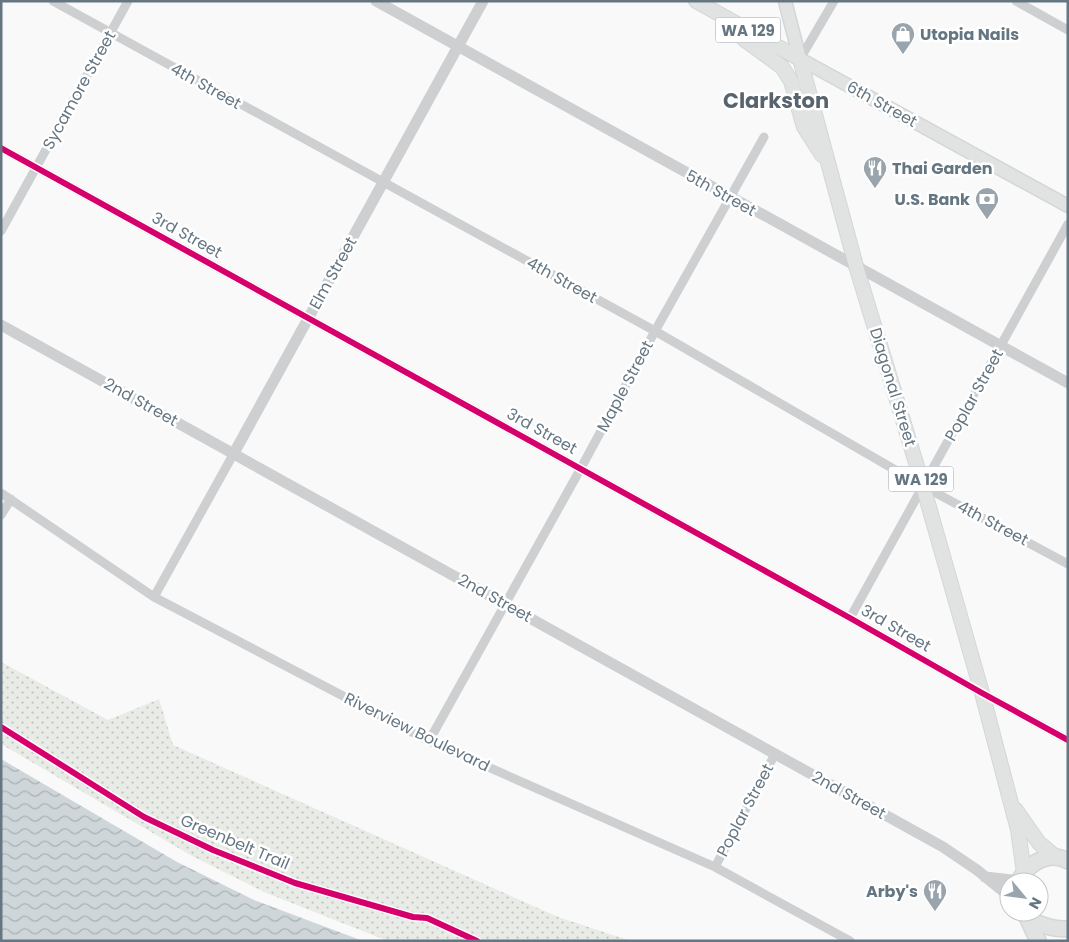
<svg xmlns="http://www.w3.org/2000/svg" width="1069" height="942" font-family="Poppins,sans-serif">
	<defs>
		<pattern id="park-dots" width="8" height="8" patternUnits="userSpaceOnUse" patternTransform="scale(1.25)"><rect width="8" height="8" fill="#e8ebe6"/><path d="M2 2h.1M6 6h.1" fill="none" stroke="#c0c3c0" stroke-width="1.8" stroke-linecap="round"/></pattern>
		<pattern id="water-waves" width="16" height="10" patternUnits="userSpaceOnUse" patternTransform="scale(1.25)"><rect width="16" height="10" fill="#ced6d9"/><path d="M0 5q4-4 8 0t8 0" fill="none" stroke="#abb2b5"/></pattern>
	</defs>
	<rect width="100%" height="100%" fill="#f9f9f9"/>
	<!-- park -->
	<path fill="url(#park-dots)" d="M1 662 108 720 159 699 173 745 558 917 631 941H388L264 892 192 856 1 744Z"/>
	<!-- water -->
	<path fill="url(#water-waves)" d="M1 759 177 862 254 900 363 941H1Z"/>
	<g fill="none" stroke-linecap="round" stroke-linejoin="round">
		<!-- secondary casing -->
		<g stroke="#d5d6d7" stroke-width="15">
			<path id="secondary" d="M785 1 800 59 1068 206"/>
		</g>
		<!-- primary casing -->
		<g stroke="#d5d6d7" stroke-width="16">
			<path id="primary" d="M696 1 800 59 856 266 923 486 982 693 1018 830 1024 873
				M740 26V35L745 40 782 67 791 81 804 127 822 155
				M1016 810 1039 843 1057 858"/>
		</g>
		<!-- trunk casing -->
		<g stroke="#d5d6d6" stroke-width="18">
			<path id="trunk" d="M1019 882C1026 864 1049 850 1068 861
				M1023 912C1035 925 1051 929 1068 929
				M1027 917 1038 941"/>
		</g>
		<!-- minor -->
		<path stroke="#cecfd0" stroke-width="9" d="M53 1 655 331 923 486 1068 564
			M1016 1 1068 30
			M800 59 834 1
			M1 148 850 618 982 693 1068 740
			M1 231 128 1
			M1 493 154 597 429 741 715 867 850 941
			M1 515 11 499
			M154 597 234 453
			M850 618 1068 224
			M429 741 581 468 655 331 764 137
			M715 867 775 754"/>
		<!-- tertiary -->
		<path stroke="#cecfd0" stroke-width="11" d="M376 1 1068 383
			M1 325 943 847 977 870 1009 896
			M234 453 483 1
			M985 877 1012 880 1021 878"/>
		<!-- secondary -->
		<use href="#secondary" stroke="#e1e2e2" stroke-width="12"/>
		<!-- primary -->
		<use href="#primary" stroke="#e1e2e2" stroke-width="14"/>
		<!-- trunk -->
		<use href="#trunk" stroke="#e1e2e2" stroke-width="15"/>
		<!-- cycleway casing -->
		<g stroke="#fff" stroke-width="9">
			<path id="cycleway" d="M1 148 850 618 982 693 1068 740
				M1 727 144 817 213 850 295 883 413 917 427 918 477 941"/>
		</g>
		<!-- cycleway -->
		<use href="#cycleway" stroke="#d6006c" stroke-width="6"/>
	</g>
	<!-- icons -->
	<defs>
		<g id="shop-pin" transform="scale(1.25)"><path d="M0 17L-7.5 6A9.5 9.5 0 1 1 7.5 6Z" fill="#99a4ac" stroke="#fff"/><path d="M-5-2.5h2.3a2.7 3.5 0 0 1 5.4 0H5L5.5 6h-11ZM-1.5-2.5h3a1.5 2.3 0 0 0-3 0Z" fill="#fff"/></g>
		<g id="restaurant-pin" transform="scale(1.25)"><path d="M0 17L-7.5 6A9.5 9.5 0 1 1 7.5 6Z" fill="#99a4ac" stroke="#fff"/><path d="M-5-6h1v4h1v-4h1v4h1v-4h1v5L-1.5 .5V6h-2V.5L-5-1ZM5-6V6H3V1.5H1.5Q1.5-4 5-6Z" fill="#fff"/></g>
		<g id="bank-pin" transform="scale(1.25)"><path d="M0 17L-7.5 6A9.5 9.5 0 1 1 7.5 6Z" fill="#99a4ac" stroke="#fff"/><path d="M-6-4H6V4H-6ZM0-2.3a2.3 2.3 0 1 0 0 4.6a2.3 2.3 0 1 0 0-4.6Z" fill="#fff"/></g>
	</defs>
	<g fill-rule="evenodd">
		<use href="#shop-pin" x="903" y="34"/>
		<use href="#restaurant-pin" x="875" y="168"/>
		<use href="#bank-pin" x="987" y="199"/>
		<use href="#restaurant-pin" x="935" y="891"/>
	</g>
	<g text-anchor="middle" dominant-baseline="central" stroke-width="5" stroke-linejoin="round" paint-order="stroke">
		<!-- shield labels -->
		<g fill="#fff" stroke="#939fa8" stroke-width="1">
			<rect x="715.5" y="17.5" width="65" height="25" rx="4"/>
			<rect x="888.5" y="466.5" width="65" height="25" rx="4"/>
		</g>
		<g font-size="15" font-weight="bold" fill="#657683">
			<text x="748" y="30">WA 129</text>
			<text x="921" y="479">WA 129</text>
		</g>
		<!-- poi labels -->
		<g font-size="16" font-weight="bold" fill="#657683" stroke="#fff" text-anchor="start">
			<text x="920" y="34">Utopia Nails</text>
			<text x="892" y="168">Thai Garden</text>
			<text x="970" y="199" text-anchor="end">U.S. Bank</text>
			<text x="918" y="891" text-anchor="end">Arby's</text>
		</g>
		<!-- street labels -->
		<g font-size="16" fill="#657683" stroke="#fff">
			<text transform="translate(206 86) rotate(29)">4th Street</text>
			<text transform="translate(79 90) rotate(-61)">Sycamore Street</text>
			<text transform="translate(882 104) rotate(29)">6th Street</text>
			<text transform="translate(721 193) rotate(29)">5th Street</text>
			<text transform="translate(187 235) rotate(29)">3rd Street</text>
			<text transform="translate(333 273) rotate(-61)">Elm Street</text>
			<text transform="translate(562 280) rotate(29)">4th Street</text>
			<text transform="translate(625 386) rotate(-62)">Maple Street</text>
			<text transform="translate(893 387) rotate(73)">Diagonal Street</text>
			<text transform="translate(974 395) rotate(-61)">Poplar Street</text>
			<text transform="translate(141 402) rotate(29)">2nd Street</text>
			<text transform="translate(542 431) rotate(29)">3rd Street</text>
			<text transform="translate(993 523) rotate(28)">4th Street</text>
			<text transform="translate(495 598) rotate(29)">2nd Street</text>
			<text transform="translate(896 628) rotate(30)">3rd Street</text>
			<text transform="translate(417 732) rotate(26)">Riverview Boulevard</text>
			<text transform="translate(849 795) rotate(29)">2nd Street</text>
			<text transform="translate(745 810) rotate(-62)">Poplar Street</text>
			<text transform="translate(235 842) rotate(23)">Greenbelt Trail</text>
		</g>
		<!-- district labels -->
		<g font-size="21" font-weight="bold" fill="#57646e" stroke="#fff">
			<text x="776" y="100">Clarkston</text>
		</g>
	</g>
	<!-- border -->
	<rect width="1069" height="942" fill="none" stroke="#657683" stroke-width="5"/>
	<!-- north arrow -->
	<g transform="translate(1024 897) rotate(119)"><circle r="24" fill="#ffffff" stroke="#c1c8cd"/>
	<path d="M0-4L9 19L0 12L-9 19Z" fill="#99a4ac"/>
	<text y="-8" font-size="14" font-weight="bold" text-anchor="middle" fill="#657683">N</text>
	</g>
</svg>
